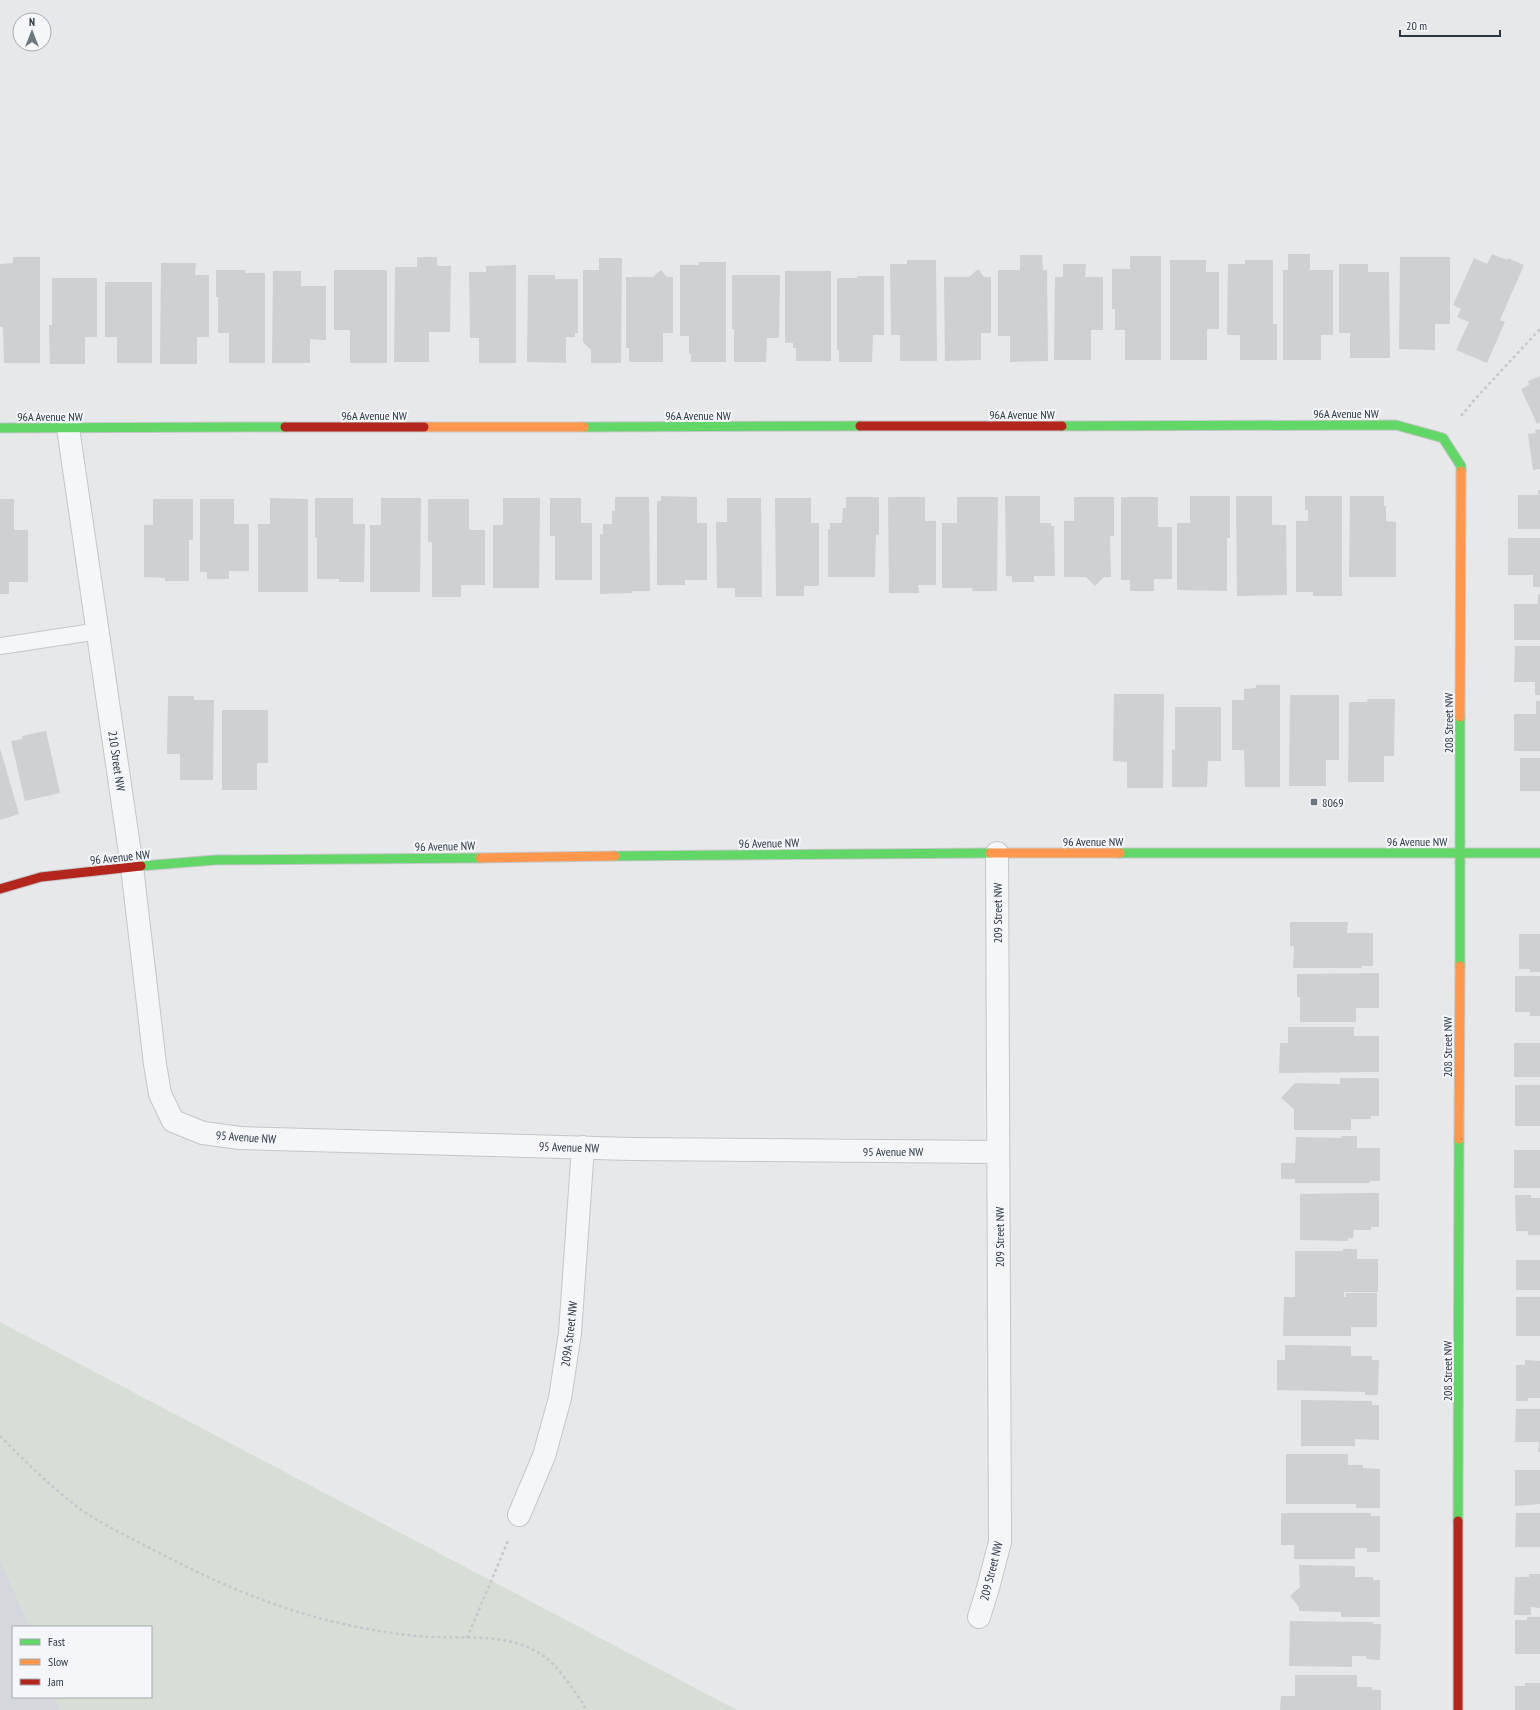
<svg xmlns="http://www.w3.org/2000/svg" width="1540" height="1710" font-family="'PT Sans Narrow',sans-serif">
	<rect width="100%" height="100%" fill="#e6e8ea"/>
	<!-- built -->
	<path fill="#d4d8dd" d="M0 1559 30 1627H13V1697H55L60 1710H0Z"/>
	<!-- green -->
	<path fill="#d7ded6" d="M0 1322 737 1710H60L55 1697H151V1627H30L0 1559Z"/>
	<!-- building -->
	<path fill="#ced0d2" d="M1288 254H1310V270H1333V335H1321V360H1283V270H1288Z
		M1492 254 1507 260 1508 258 1524 265 1500 320 1505 322 1487 363 1456 350 1469 322 1457 317 1461 309 1453 305 1474 258 1487 264Z
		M1020 255H1042L1043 270H1047L1048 361 1010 362V336H998V270H1020Z
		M1130 256H1161V360H1125V330H1115V309H1112V269H1130Z
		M13 257H40V363H4L3 327H0V264L13 263Z
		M417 257H437V266H451L450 332H429V362H394L395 267H417Z
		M1400 257H1450V324H1435V350L1399 349Z
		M599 258H622L621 363H591V350L583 342V270H599Z
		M907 260H936L937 361H900V335H891L890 264H907Z
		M1170 260H1206V272H1219V329H1207V360H1170Z
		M1245 260H1273V324H1277V360H1240V335H1227L1228 264H1245Z
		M699 262H726V362H691V354H689V336H680V265H699Z
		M161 263H196L195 275H209V337H197V364H160Z
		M1063 264H1086L1085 277H1103V330H1091V360H1054L1055 277H1063Z
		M1339 264H1368V272H1389L1390 358H1350V333H1339Z
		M516 265V363H479V338H470L469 272H486V266Z
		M978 269 984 277H991V333H981V360L945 361 944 277H969Z
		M216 270H245V273H265V363H229V333H218V297H216Z
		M334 270H387V363H350V330H334Z
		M661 270 667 277H673V333H663V362H629V348H626V277H653Z
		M273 271H301V286H326V340L310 339V363H272Z
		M785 271H831V361H796V348H793V343H785Z
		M528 275H555V279H578V333H575V337H566V363L527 362Z
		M732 275H780L779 338H767L766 362H734V329H732Z
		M857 276H884V335H873L872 362H839V350H837V278H857Z
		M52 278H97V337H85V364H50L49 325H52Z
		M105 282H152V363H117V337H105Z
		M1540 376V422L1537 424 1521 389 1529 385 1528 381Z
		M1540 429V469L1533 470 1528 434 1536 433 1535 430Z
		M1538 490H1540V529H1518V495H1538Z
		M661 496 697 497V523H707V580H685V585H657V501H661Z
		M1005 496H1040V523H1051V526H1054L1055 576H1034V582H1012V576H1006Z
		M1190 496H1230V538H1227V591L1177 590V523H1190Z
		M1236 496H1272V525H1286L1287 595 1237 596Z
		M1305 496H1342V596H1313V592H1296V521H1308V510H1305Z
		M1350 496H1384V506H1386V521L1396 522V577H1349Z
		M615 497H649L650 591H632V593L600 594V534H603V524H612V511H615Z
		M846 497H879V535H876L875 577H828V529H830V523H842L843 508H846Z
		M888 497H925V521H936V585H918L919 593H889Z
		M957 497H998L997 591H972L973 588H942V523H957Z
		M1074 497H1114V536H1110L1111 577H1104L1095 586 1086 577H1064V521H1074Z
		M1121 497H1158V527H1172V579H1154V591H1130V580H1121Z
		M270 498 308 499V592H258V524H270Z
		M315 498H353V524H365L364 582H339V579H317V538H315Z
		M381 498H421L420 592H370V525H381Z
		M503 498H540L539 588H493V525H503Z
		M550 498H581V523H592V580H555V536H550Z
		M727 498H761L762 597H735V588H717L716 522H727Z
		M775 498H811V523H819V586H804V596H776Z
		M0 499H14V530H28V582H9V594H0Z
		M153 499H193V540H189V581H165V578L144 577V525H153Z
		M200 499H234V524H249V571H229V579H207V572H200Z
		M428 499H469V530H485V585H461V597H432V542H428Z
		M1508 538H1540V587H1533V575H1508Z
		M1538 594H1540V640H1514V604H1538Z
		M1515 646H1540V695H1535V682H1514Z
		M1256 685H1280V787H1245L1244 750H1232V700H1244V689L1256 688Z
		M1114 694H1164L1163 788H1127V762L1113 761Z
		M1290 695H1339V760H1326V786H1289Z
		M168 696H194V700H214L213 780H180V754H167Z
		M1368 699H1395L1394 756H1384V782H1348L1349 702H1367Z
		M1536 701H1540V751H1514V714H1536Z
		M1175 707H1221V761H1208L1207 787H1172V749L1175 750Z
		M222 710H268V763H257V790H222Z
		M46 731 60 793 25 801 11 741 23 739 22 736Z
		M0 748 19 814 0 820Z
		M1520 758H1540V791H1520Z
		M1290 922H1348L1347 933H1373V966H1362V968H1293L1294 946H1290Z
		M1519 934H1540V972H1530V969H1519Z
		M1379 973V1008H1356V1022H1300V997H1297V974Z
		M1515 976H1540V1016H1530V1012H1515Z
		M1288 1027H1354V1036H1379V1072L1279 1073 1280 1043H1288Z
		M1514 1043H1540V1077H1514Z
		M1340 1078H1379V1116H1371V1119H1351V1130H1294V1109L1281 1098 1295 1083 1340 1084Z
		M1515 1085H1540V1126H1515Z
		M1341 1136H1357V1148H1380V1181H1370V1183H1295V1179H1281V1163H1295L1296 1137 1341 1138Z
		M1514 1150H1540V1188H1514Z
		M1365 1193H1379V1227H1371V1230H1354L1353 1238H1348V1241L1300 1240V1194Z
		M1515 1195H1531V1198H1540V1235H1528V1231H1516Z
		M1343 1249H1357V1259H1378V1292H1344V1297H1346V1293H1377V1327H1351V1336H1283L1284 1297H1295V1251H1343Z
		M1516 1260H1540V1290H1516Z
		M1516 1297H1540V1336H1516Z
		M1285 1345 1351 1346V1356H1372V1360H1379L1378 1395H1365V1392L1277 1390V1360H1285Z
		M1525 1360 1540 1361V1398H1528V1401H1516V1365H1525Z
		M1301 1400 1372 1401V1405H1379V1440L1355 1439V1446H1301Z
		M1516 1409H1540V1452H1538L1539 1442H1515Z
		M1286 1454H1348V1465H1363V1468L1380 1469V1508H1356V1504H1286Z
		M1515 1470H1540V1504L1515 1506Z
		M1281 1513H1371V1516H1380V1552H1367V1548H1355V1559H1294V1545H1281Z
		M1516 1513H1540V1547H1515Z
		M1299 1565 1355 1566V1577H1373V1580H1380V1617H1341V1612L1299 1611V1607L1290 1596 1300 1587Z
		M1529 1574H1540V1608L1531 1607V1615H1514L1515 1577H1529Z
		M1527 1617H1540V1654H1515V1620H1527Z
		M1290 1621 1373 1622V1624H1381L1380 1660 1366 1659V1656H1352V1667L1289 1666Z
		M1295 1675H1357V1687H1372V1690H1381V1710H1280L1281 1696H1295Z
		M1525 1683H1540V1710H1515V1686H1525Z"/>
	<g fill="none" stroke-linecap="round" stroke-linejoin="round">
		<!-- lane casing -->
		<g stroke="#c4c6c8" stroke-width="18">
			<path id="lane" d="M0 646 99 631"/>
		</g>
		<!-- street casing -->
		<g stroke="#c4c6c8" stroke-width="24">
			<path id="street" d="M68 428 132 867 155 1064 160 1094 173 1121 203 1133 240 1138 631 1149 998 1152
				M519 1515 544 1456 560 1398 570 1333 583 1147
				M979 1617 988 1588 1000 1542 997 853"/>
		</g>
		<!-- fast casing -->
		<g stroke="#c4c6c8" stroke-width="11">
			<path id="fast" d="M1062 426 1396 425 1443 438 1461 466V471
				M584 427 860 426
				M0 428 285 427
				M1120 853H1540
				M615 856 990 853
				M141 866 215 860 480 858
				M1460 966V717
				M1458 1521 1459 1139"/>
		</g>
		<!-- slow casing -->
		<g stroke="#c4c6c8" stroke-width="11">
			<path id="slow" d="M424 427H584
				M1460 717 1461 471
				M990 853H1120
				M480 858 615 856
				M1459 1139 1460 966"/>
		</g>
		<!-- jam casing -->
		<g stroke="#c4c6c8" stroke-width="11">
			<path id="jam" d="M860 426H1062
				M285 427H424
				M0 889 41 877 141 866
				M1458 1710V1521"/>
		</g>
		<!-- path -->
		<path stroke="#c5c7ca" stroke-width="2.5" stroke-dasharray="3 3" stroke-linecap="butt" d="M1461 416 1476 398 1540 329
			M0 1436C23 1459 46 1482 71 1502 92 1519 117 1531 140 1543 184 1566 230 1589 277 1605 319 1620 373 1632 417 1636 457 1640 503 1631 539 1653 557 1663 572 1688 584 1705L585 1710
			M467 1638 508 1541"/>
		<!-- lane -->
		<use href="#lane" stroke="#f5f6f7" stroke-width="16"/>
		<!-- street -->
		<use href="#street" stroke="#f5f6f7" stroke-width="22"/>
		<!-- fast -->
		<use href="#fast" stroke="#63d668" stroke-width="9"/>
		<!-- slow -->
		<use href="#slow" stroke="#ff974d" stroke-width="9"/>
		<!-- jam -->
		<use href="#jam" stroke="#b3261e" stroke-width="9"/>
	</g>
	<!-- markers -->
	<rect fill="#6d757e" stroke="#f4f6f9" stroke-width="1.5" x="1310" y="798" width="8" height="8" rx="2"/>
	<g text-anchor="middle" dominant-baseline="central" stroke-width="4" stroke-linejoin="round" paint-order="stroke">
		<!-- street labels -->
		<g font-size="12" fill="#2c3744" stroke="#f4f6f9">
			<text x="1346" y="413">96A Avenue NW</text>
			<text x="1022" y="414">96A Avenue NW</text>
			<text x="374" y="415">96A Avenue NW</text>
			<text x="698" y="415">96A Avenue NW</text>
			<text x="50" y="416">96A Avenue NW</text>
			<text transform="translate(1448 723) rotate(-90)">208 Street NW</text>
			<text transform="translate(117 761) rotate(82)">210 Street NW</text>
			<text x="1093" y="841">96 Avenue NW</text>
			<text x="1417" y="841">96 Avenue NW</text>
			<text transform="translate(769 843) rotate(-1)">96 Avenue NW</text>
			<text transform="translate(445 846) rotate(-1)">96 Avenue NW</text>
			<text transform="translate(120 857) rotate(-6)">96 Avenue NW</text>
			<text transform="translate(997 913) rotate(-90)">209 Street NW</text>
			<text transform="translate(1447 1047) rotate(-90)">208 Street NW</text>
			<text transform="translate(246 1137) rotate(4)">95 Avenue NW</text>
			<text transform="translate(569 1147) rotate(2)">95 Avenue NW</text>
			<text x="893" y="1151">95 Avenue NW</text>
			<text transform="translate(999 1237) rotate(-90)">209 Street NW</text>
			<text transform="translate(569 1334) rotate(-83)">209A Street NW</text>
			<text transform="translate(1447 1371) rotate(-90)">208 Street NW</text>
			<text transform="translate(991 1571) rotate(-76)">209 Street NW</text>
		</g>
		<!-- poi labels -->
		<g font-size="12" fill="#2c3744" stroke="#f4f6f9" text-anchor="start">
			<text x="1322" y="802">8069</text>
		</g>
	</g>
	<!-- legend -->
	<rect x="12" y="1626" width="140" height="72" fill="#f4f6f9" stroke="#a4aab1"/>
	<rect x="20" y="1639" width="20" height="6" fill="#63d668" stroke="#a4aab1"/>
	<text x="48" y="1646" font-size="12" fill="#2c3744">Fast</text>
	<rect x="20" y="1659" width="20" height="6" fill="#ff974d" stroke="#a4aab1"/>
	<text x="48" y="1666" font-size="12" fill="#2c3744">Slow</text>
	<rect x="20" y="1679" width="20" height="6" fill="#b3261e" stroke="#a4aab1"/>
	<text x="48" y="1686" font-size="12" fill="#2c3744">Jam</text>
	<!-- north arrow -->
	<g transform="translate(32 32)"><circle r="19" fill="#f4f6f9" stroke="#a4aab1"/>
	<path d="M0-3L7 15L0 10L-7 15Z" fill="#6d757e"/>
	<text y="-6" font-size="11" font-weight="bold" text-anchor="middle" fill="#2c3744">N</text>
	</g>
	<!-- scale -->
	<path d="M1400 30v6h100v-6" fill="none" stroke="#2c3744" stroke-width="2"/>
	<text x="1406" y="30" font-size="12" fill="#2c3744" stroke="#f4f6f9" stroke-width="3" paint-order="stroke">20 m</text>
</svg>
